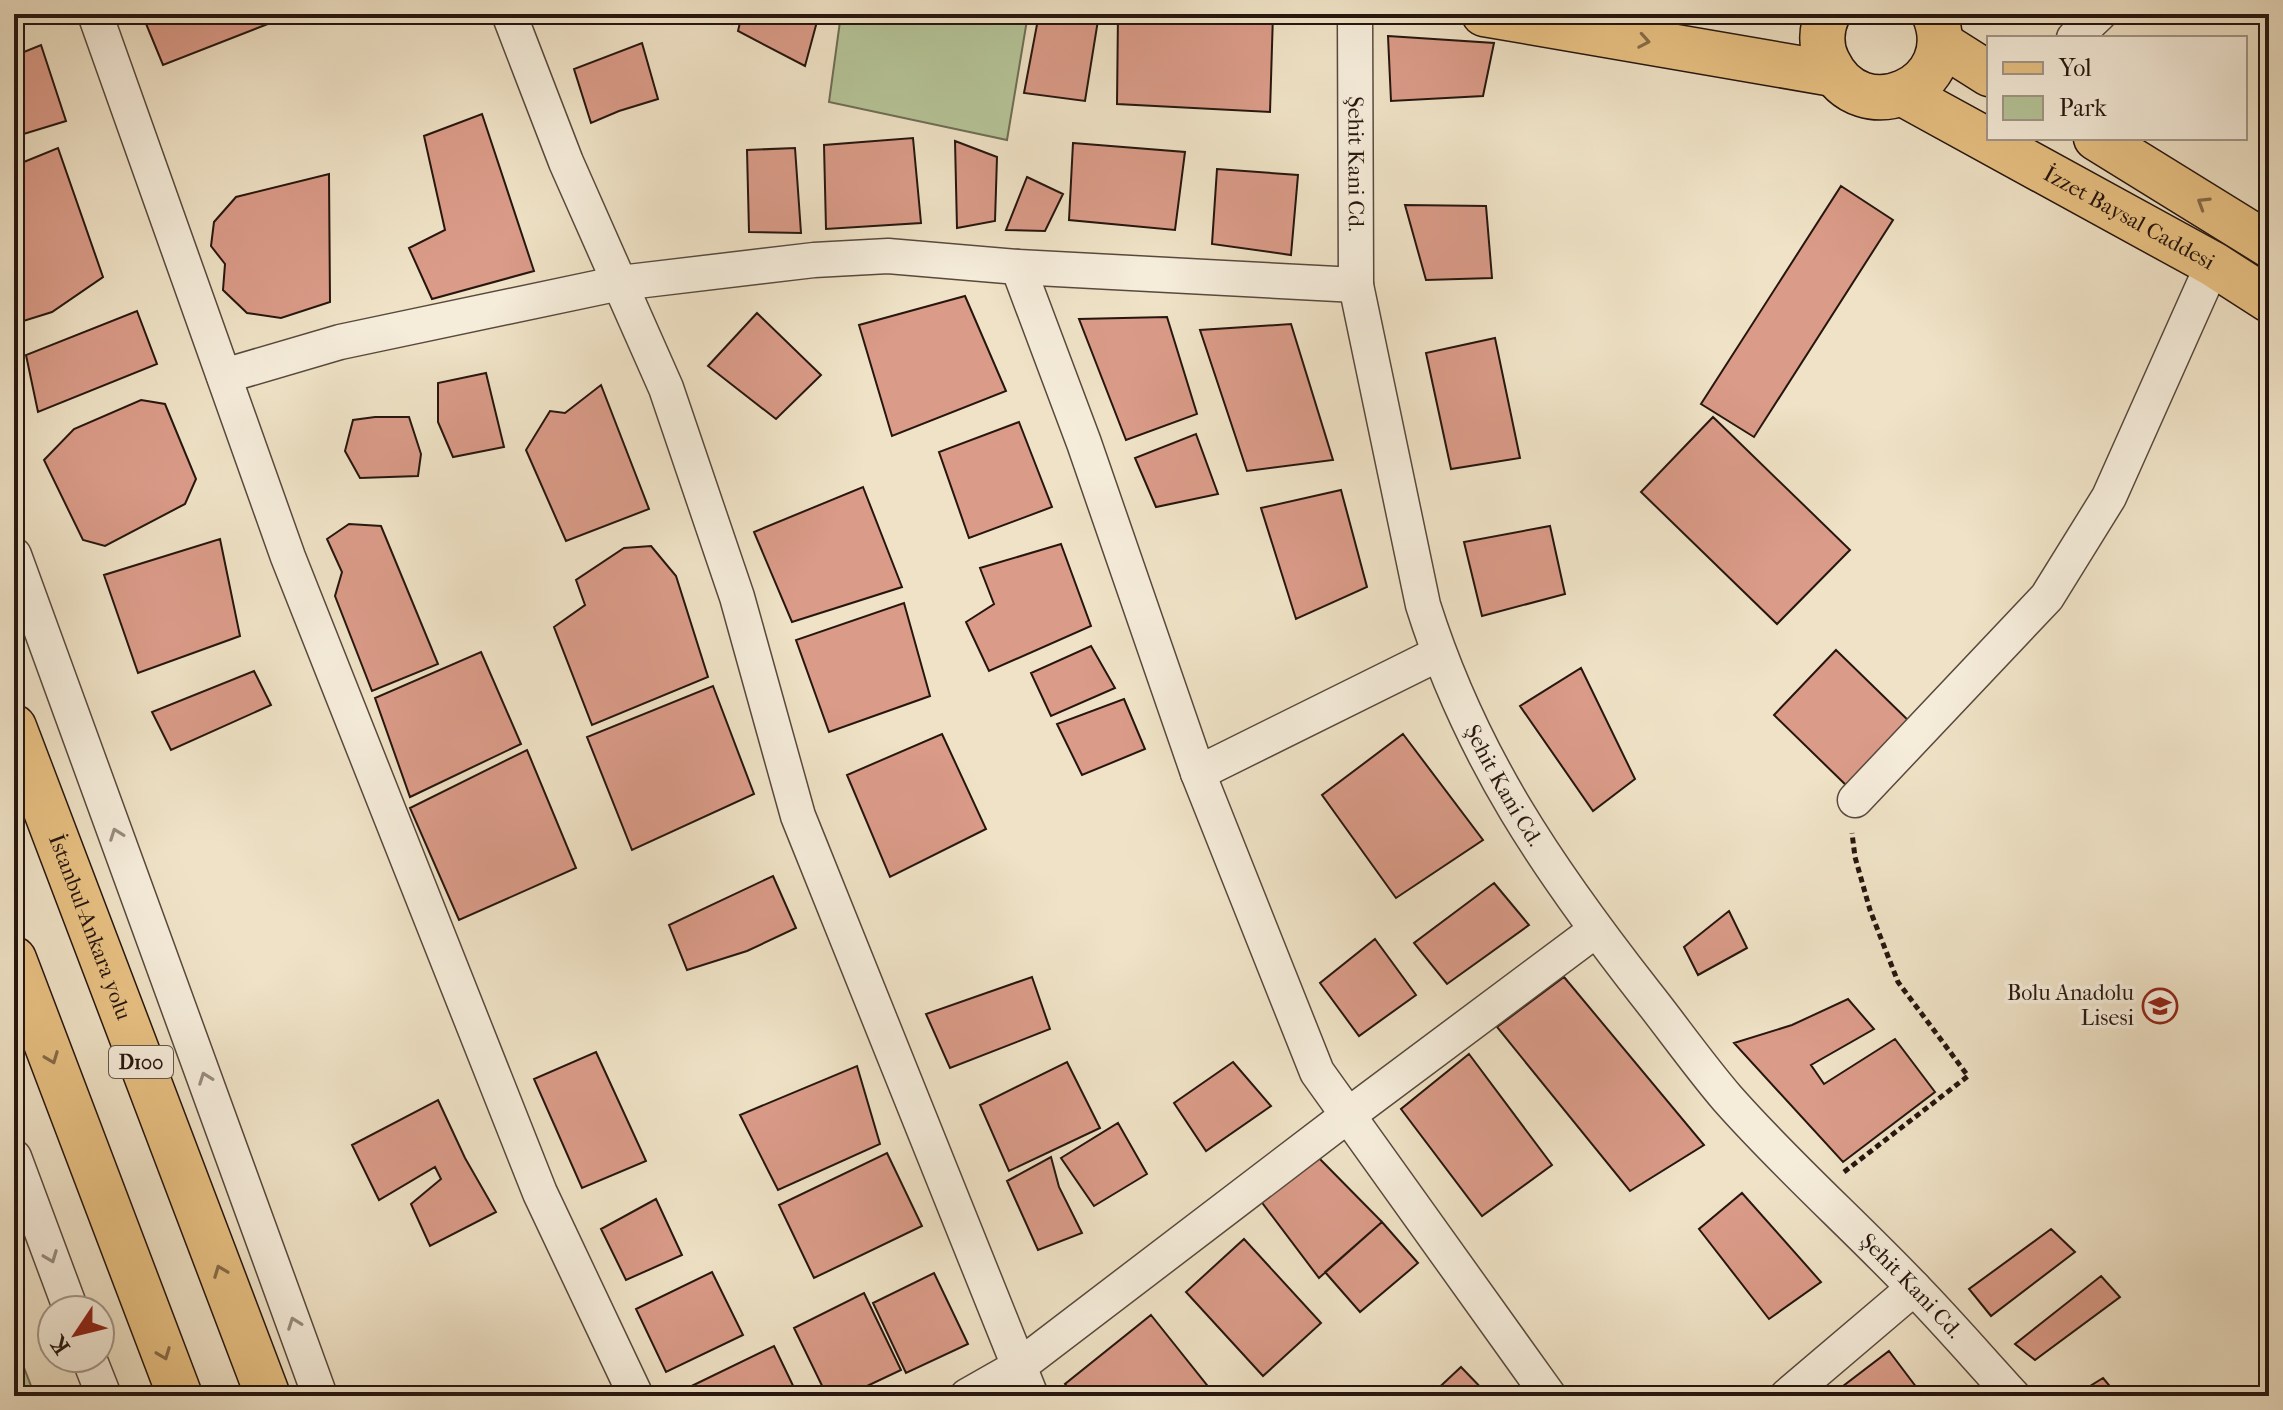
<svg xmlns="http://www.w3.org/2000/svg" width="2283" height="1410" font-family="'IM FELL French Canon',serif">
	<rect width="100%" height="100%" fill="#efe2c6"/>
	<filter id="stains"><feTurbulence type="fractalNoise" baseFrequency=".0025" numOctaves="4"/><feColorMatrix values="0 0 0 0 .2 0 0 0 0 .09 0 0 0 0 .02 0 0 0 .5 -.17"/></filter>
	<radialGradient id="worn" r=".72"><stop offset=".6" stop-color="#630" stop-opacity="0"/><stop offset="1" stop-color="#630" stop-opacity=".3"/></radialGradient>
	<!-- green -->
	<path fill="#b5c498" stroke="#6e6d54" stroke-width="2" d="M841 14H1028L1007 140 829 102Z
		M14 1342 35 1396H14Z"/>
	<!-- building -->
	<path fill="#da9b88" stroke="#26160f" stroke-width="2" d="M142 14H269L273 22 163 65Z
		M692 14H734L732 24Z
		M742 14H819L805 66 738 31Z
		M1039 14H1099L1085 101 1024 93Z
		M1118 14H1273L1270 112 1117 104Z
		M1388 36 1494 43 1483 96 1391 101Z
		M642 43 658 99 619 111 591 123 574 69Z
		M41 45 66 121 14 137V56Z
		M482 114 534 271 432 299 409 248 445 230 424 136Z
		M913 138 921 223 826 229 824 145Z
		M955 141 997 157 995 221 957 228Z
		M1073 143 1185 152 1175 230 1069 220Z
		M58 148 103 277 52 312 14 324V166Z
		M795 148 801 233 749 232 747 150Z
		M1217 169 1298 175 1291 255 1212 244Z
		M329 174 330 302 281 318 247 313 223 290 225 264 211 246 214 222 236 197Z
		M1027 177 1063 194 1045 231 1006 230Z
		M1841 186 1893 220 1754 437 1701 404Z
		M1405 205 1486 206 1492 278 1426 280Z
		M965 296 1006 391 892 436 859 325Z
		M137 311 157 364 38 412 26 355Z
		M757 313 821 375 776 419 708 366Z
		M1167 317 1197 414 1126 440 1079 319Z
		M1291 324 1333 460 1247 471 1200 330Z
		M1495 338 1520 458 1451 469 1426 353Z
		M486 373 504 447 453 457 438 422V383Z
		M601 385 649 509 566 541 526 450 550 411 565 413Z
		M141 400 165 404 196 479 185 504 105 546 83 540 44 460 74 429Z
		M375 417H409L421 454 418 476 360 478 345 451 353 420Z
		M1713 417 1850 550 1777 624 1641 492Z
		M1019 422 1052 507 969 538 939 452Z
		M1196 434 1218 494 1156 507 1135 458Z
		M863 487 902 587 792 622 754 532Z
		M1341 490 1367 587 1296 619 1261 508Z
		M349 524 381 526 438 664 372 691 335 596 342 572 327 539Z
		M1550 526 1565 594 1482 616 1464 542Z
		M220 539 240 636 138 673 104 575Z
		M1061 544 1091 626 989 671 966 622 994 604 980 568Z
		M651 546 676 576 708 677 592 725 554 627 585 605 576 580 624 548Z
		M904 603 930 696 829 732 796 640Z
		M1091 646 1115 688 1051 716 1031 673Z
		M1836 650 1912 724 1850 789 1774 715Z
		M481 652 521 744 410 797 375 698Z
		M1581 668 1635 779 1593 811 1520 706Z
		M254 671 271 705 171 750 152 712Z
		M713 686 754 794 632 850 587 737Z
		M1124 699 1145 749 1082 775 1057 724Z
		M942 734 986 829 890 877 847 775Z
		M1403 734 1483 840 1396 898 1322 795Z
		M527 750 576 868 459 920 410 808Z
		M773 876 796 928 747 951 687 970 669 925Z
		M1494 883 1529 925 1447 984 1414 943Z
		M1729 911 1747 948 1698 975 1684 947Z
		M1375 939 1416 995 1359 1036 1320 983Z
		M1032 977 1050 1029 950 1068 926 1014Z
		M1564 977 1704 1145 1630 1191 1497 1027Z
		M1848 999 1874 1029 1811 1065 1824 1084 1895 1039 1935 1092 1843 1162 1734 1043 1792 1025Z
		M596 1052 646 1161 582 1188 534 1079Z
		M1469 1054 1552 1165 1482 1216 1401 1109Z
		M1067 1062 1100 1128 1009 1171 980 1105Z
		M1233 1062 1271 1106 1206 1151 1174 1103Z
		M857 1066 880 1144 778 1190 740 1115Z
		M438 1100 465 1158 496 1212 430 1246 411 1204 441 1179 435 1167 379 1200 352 1145Z
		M1118 1123 1147 1174 1094 1206 1061 1158Z
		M1312 1151 1382 1222 1319 1278 1257 1196Z
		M887 1153 922 1226 814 1278 779 1205Z
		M1051 1157 1059 1187 1082 1233 1038 1250 1007 1181Z
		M1742 1193 1821 1282 1769 1319 1699 1229Z
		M656 1199 682 1255 626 1280 601 1229Z
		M1382 1222 1418 1263 1360 1312 1325 1272Z
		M2051 1229 2075 1252 1991 1316 1969 1289Z
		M1244 1239 1321 1323 1263 1376 1186 1292Z
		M712 1272 743 1335 666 1372 636 1309Z
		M934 1273 968 1344 906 1373 873 1303Z
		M2101 1276 2120 1297 2035 1360 2015 1344Z
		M864 1293 901 1370 846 1396H827L794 1328Z
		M1151 1315 1210 1389 1202 1396H1075L1065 1384Z
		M774 1346 798 1396H671Z
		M1889 1351 1923 1396H1830Z
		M1461 1367 1489 1396H1430Z
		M2103 1378 2118 1396H2074Z"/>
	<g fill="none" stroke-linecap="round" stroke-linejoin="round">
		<!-- street casing -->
		<g stroke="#58493d" stroke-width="37">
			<g id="street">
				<path d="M95 14 288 557 540 1193 636 1396"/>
				<path d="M509 14 566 162 666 388 737 597 798 816 1031 1396"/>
				<path id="s1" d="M1355 14 1356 285 1423 605C1471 757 1548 869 1645 993 1672 1027 1698 1064 1727 1098 1786 1165 1853 1224 1914 1288 1948 1323 1980 1360 2013 1396"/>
				<path d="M2074 38 2099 14"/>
				<path d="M1018 267 1084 443 1198 773 1317 1072 1549 1396"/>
				<path d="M224 376 340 342 620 283 814 260 888 256 1018 267 1356 285"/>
				<path d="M14 555 320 1396"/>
				<path d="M1198 773 1438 654"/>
				<path d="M1855 800 2047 597 2109 497 2213 264"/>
				<path d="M14 1157 71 1310"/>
				<path d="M89 1358 104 1396"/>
				<path d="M967 1396 1018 1367 1347 1116 1596 930"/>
				<path d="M1787 1396 1914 1288"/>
			</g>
		</g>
		<!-- primary casing -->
		<g stroke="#26160f" stroke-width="47">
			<g id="primary">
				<path d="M1484 14 1833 74"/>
				<path d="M1828 14C1821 28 1820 47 1828 62 1861 133 1965 86 1934 14"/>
				<path d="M1940 43 1989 74"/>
				<path id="s2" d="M1903 94 2213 264 2269 300"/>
				<path d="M2096 138 2269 245"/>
			</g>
		</g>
		<!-- highway casing -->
		<g stroke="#26160f" stroke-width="47">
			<g id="highway">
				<path id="s3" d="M14 727 268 1396"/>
				<path d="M14 959 180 1396"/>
			</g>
		</g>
		<!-- path -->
		<path stroke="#26160f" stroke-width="5" stroke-dasharray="6 4" stroke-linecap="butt" d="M1844 1172 1968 1076 1898 982 1870 910 1855 857 1852 833"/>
		<!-- street -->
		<use href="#street" stroke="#f5ecda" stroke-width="34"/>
		<!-- primary -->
		<use href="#primary" stroke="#e8c183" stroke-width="44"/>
		<!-- highway -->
		<use href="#highway" stroke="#e8c183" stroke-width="44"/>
	</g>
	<!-- one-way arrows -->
	<defs><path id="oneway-chevron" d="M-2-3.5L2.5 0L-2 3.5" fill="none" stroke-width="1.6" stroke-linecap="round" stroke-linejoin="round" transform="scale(2)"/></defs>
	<g stroke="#876c49">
		<use href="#oneway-chevron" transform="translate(1644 41) rotate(10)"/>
		<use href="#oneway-chevron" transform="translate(2203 203) rotate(-148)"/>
		<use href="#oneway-chevron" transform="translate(52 1058) rotate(69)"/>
		<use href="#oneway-chevron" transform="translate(220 1271) rotate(-111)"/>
		<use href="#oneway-chevron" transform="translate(164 1354) rotate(69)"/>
	</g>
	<g stroke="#988c7f">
		<use href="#oneway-chevron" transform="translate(116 834) rotate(-110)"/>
		<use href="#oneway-chevron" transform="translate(205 1078) rotate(-110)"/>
		<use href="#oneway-chevron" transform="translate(51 1257) rotate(69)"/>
		<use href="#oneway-chevron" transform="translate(294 1323) rotate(-110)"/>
	</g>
	<!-- icons -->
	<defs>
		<g id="school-ring" transform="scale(1.8)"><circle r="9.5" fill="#f5ecda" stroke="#8f2418" stroke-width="1.5"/><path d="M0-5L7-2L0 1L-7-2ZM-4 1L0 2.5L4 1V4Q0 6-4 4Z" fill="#8f2418"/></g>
	</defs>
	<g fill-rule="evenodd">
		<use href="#school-ring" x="2160" y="1006"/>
	</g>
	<g text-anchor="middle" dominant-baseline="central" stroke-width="7" stroke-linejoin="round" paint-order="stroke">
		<!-- shield labels -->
		<rect fill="#f5ecda" stroke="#64564c" stroke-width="2" x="109" y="1046" width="64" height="32" rx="6"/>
		<g font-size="20" font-weight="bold" fill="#26160f">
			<text x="141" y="1062">D100</text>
		</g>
		<!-- street labels -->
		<g font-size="22" fill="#26160f" stroke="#f5ecda">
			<text stroke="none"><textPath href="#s1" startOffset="150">Şehit Kani Cd.</textPath></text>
			<text stroke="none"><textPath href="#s2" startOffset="258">İzzet Baysal Caddesi</textPath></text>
			<text stroke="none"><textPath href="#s1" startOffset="796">Şehit Kani Cd.</textPath></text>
			<text stroke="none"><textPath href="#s3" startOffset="214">İstanbul-Ankara yolu</textPath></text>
			<text stroke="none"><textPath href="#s1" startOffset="1444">Şehit Kani Cd.</textPath></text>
		</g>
		<!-- poi labels -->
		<g font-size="22" fill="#26160f" stroke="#f5ecda" text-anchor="end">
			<text x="2134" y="993">Bolu Anadolu<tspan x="2134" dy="25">Lisesi</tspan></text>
		</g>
	</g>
	<!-- margin -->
	<rect width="2283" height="1410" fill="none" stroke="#efe2c6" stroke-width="48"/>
	<rect x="16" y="16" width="2251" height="1378" fill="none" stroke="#26160f" stroke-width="4"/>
	<rect x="24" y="24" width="2235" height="1362" fill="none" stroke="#26160f" stroke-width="2"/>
	<!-- legend -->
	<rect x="1987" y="36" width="260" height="104" fill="#f5ecda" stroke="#a29689" stroke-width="2"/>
	<rect x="2003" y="62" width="40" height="12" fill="#e8c183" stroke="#a29689" stroke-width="2"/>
	<text x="2059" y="76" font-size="24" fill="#26160f">Yol</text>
	<rect x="2003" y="96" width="40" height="24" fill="#b5c498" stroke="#a29689" stroke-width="2"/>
	<text x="2059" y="116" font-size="24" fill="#26160f">Park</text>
	<!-- north arrow -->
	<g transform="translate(76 1334) rotate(235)"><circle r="38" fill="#f5ecda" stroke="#a29689" stroke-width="2"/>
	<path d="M0-6L14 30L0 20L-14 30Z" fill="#8f2418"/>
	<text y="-12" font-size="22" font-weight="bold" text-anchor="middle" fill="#26160f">K</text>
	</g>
	<rect width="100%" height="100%" filter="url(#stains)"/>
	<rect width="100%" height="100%" fill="url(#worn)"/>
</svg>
